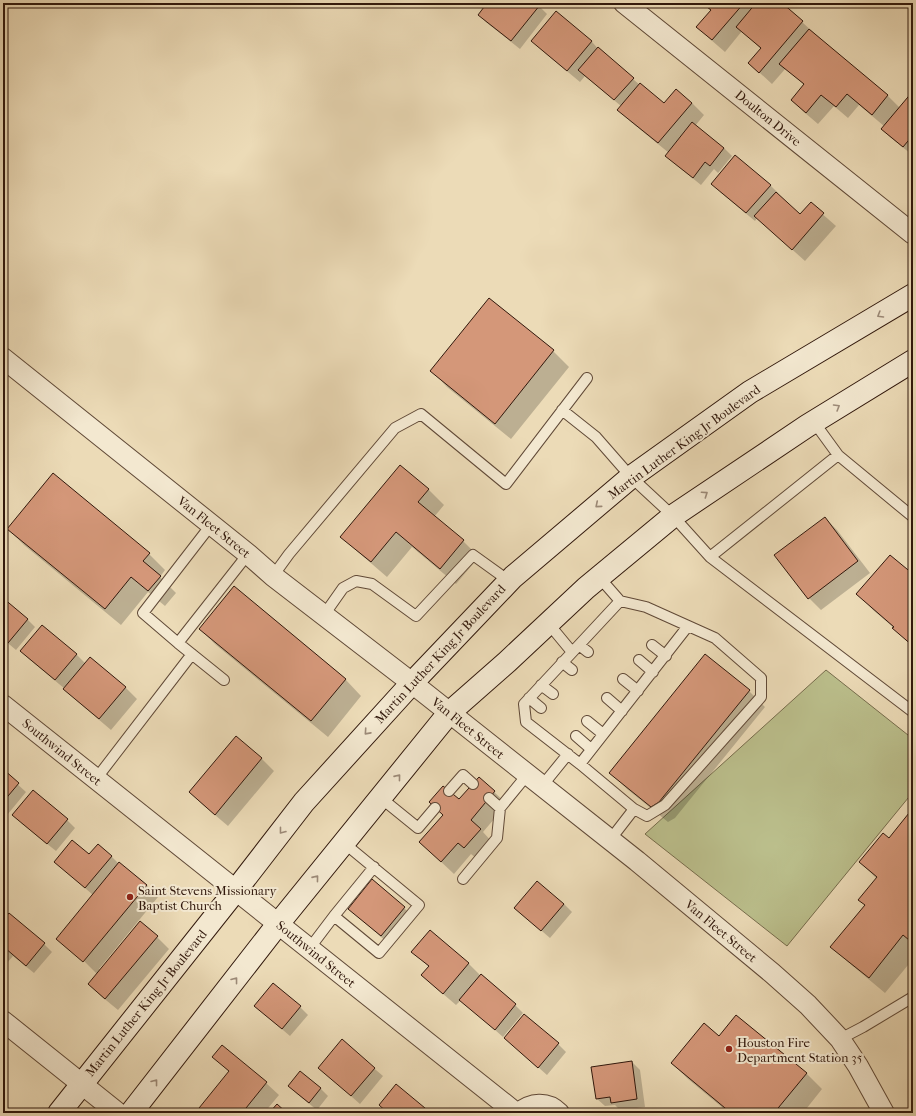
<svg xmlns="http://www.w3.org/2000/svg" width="916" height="1116" font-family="'IM FELL French Canon',serif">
	<rect width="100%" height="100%" fill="#ecdbb7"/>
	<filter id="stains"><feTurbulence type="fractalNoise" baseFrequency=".005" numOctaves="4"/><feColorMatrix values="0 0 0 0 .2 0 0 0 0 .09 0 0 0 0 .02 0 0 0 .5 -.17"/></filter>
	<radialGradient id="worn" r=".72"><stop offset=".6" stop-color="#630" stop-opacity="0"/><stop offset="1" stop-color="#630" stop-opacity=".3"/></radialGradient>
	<!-- green -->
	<path fill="#bbbf8c" stroke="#766c4c" d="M826 670 913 739V792L787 946 645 834Z"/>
	<!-- shadow -->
	<path fill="#0003" d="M489 3H536L547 14 520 49 487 23 479 15Z
		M702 3H780L802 22 815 34H814L888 96 900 108 913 92V152L911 154 890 137 882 129 884 126 859 105 848 118 834 106 818 124 804 112 792 100 804 85 786 68 772 84 749 63 761 49 742 31 725 52 710 39 698 27 711 11Z
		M556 12 592 42 602 53 640 85 664 104 692 103 704 115 695 126 724 148 732 156 718 173 714 169 701 185 675 164 667 156 669 153 631 122 619 109 621 106 585 76 580 82 545 53 533 41Z
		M770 185 778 193 777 195 800 216 811 204 836 226 805 261 757 218 755 221 720 192Z
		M489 300 553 351 569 367 511 439 447 387 432 371Z
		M53 475 149 554 165 570 160 577 176 593 165 606 148 592 121 625 24 545 8 529Z
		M428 489 444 505 434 517 463 541 479 557 456 584 412 547 387 577 358 552 342 536Z
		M825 518 837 530 870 573 821 610 809 598Z
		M913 575V647L894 628 873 610 858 594Z
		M235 588 346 680 361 696 328 737 216 645 200 629Z
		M3 599 27 619 35 627 16 650 3 639Z
		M42 626 77 655 86 664 125 687 137 699 111 730 77 701 65 689 29 659 21 651Z
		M749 691 765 707 675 818 668 822 627 789 611 773Z
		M236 738 262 759 274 771 228 826 202 804 190 792Z
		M3 771 26 792 3 820Z
		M479 778 507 804 483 832 492 842 477 859 471 854 454 874 420 842Z
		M33 791 67 820 75 828 56 851 21 823Z
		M913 810V959L885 993 848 962 832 946 866 906 860 900 877 879 860 862 889 839Z
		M89 856H111L119 864 146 885 158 897 99 969 101 970 157 937 169 949 118 1010 101 996 89 984 98 975 80 957 79 959 81 960 57 939 93 895 55 862Z
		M373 881 413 916 389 944 357 916Z
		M564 904 572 912 550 938 515 908Z
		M9 914 44 944 52 952 34 973 13 956 7 963 3 960V921Z
		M430 931 469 964 481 976 515 1005 523 1013 503 1037 461 1000 456 1005 435 987 422 975 429 967 413 952Z
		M300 1007 308 1015 290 1036 264 1014Z
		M719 1037 806 1073 822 1089 803 1113H729L688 1079 672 1063Z
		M505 1038 558 1044 566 1052 547 1075Z
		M342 1041 383 1076 360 1104 319 1068Z
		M222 1046 266 1083 279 1095 264 1113H196L229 1072 213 1057Z
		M632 1062 640 1070 645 1107 620 1110 615 1105 605 1106 596 1098Z
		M289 1086 320 1088 328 1096 317 1110 297 1094Z
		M3 1105 11 1113H3Z"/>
	<!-- building -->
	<path fill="#d49779" stroke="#31180c" d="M487 3H538L540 5 511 41 478 15Z
		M702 3H744L712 40 696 27 711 10Z
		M756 3H782L803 21 759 73 748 63 761 48 736 27Z
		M556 11 592 41 567 71 531 41Z
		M809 29 888 95 872 115 847 94 836 107 821 95 806 113 791 100 804 84 779 64Z
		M598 47 634 78 614 100 578 70Z
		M640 83 664 103 676 89 692 103 658 143 617 110Z
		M913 91V135L903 147 881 129Z
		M692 122 724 148 710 166 705 162 693 178 665 156Z
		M735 155 771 185 746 213 711 184Z
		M776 192 800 214 811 202 824 213 792 250 754 216Z
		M489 298 554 350 495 424 430 371Z
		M400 465 429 489 418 502 464 540 440 569 396 532 371 562 340 537Z
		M53 473 150 553 143 561 161 576 148 591 131 577 105 609 7 529Z
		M825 517 858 561 808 599 774 555Z
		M890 555 913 574V646L892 628 894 627 856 594Z
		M234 586 346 679 311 721 199 629Z
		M3 598 28 619 8 643 3 639Z
		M42 625 77 654 55 680 20 651Z
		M705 654 750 690 659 802 651 807 609 773Z
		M90 657 126 687 99 719 63 689Z
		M236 736 262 758 215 815 189 792Z
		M3 769 19 783 3 802Z
		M479 777 495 791 471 820 481 829 464 848 458 843 441 862 419 842 443 815 429 802 443 786 459 799Z
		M33 790 68 819 47 844 12 815Z
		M913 808V935L909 940 903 935 869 978 830 947 865 905 858 900 877 877 859 862 883 833 889 838Z
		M72 840 89 854 98 844 112 856 85 888 54 862Z
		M119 862 147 885 83 962 56 939Z
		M372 879 405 907 381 936 348 909Z
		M537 881 564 904 541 931 514 908Z
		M9 913 45 943 26 966 5 948 3 950V920Z
		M140 921 158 936 105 999 88 984Z
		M430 930 469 963 443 994 421 975 429 966 411 952Z
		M481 974 516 1004 495 1030 459 1000Z
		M273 983 301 1006 282 1029 254 1006Z
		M524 1014 559 1043 538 1068 504 1038Z
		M736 1015 807 1073 774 1113H731L671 1063 704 1023 719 1036Z
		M342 1039 375 1068 351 1096 318 1068Z
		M222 1045 267 1082 242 1113H195L229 1071 212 1057Z
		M632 1061 637 1099 611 1103 610 1097 596 1099 591 1067Z
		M300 1071 321 1088 309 1103 288 1086Z
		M396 1084 431 1113H388L379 1105Z
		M277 1104 287 1113H269Z"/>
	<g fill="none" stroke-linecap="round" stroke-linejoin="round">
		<!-- lane casing -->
		<g stroke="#604937" stroke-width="12">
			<path id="lane" d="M562 410 596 437 631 477 673 516 710 557 913 712
				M814 422 838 455
				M710 557 838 455 913 517
				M273 576 289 554 395 428 421 414 506 484 587 378
				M599 577 620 601 524 704 526 722 580 764 634 809 610 840
				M620 601 646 607 715 638 761 678V697L665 805 647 816 634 809
				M324 615 343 588 356 581 372 584 416 616 473 555 509 581
				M548 623 572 652
				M178 643 143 613 211 525
				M579 645 588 652
				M652 645 666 656
				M639 660 653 672
				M562 662 572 670
				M623 679 638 691
				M224 680 178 643 248 554
				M541 685 553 694
				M529 698 541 708
				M607 698 622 711
				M587 721 603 734
				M576 736 591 749
				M580 764 688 626
				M96 779 192 654
				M542 786 568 754
				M449 791 463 775 473 784
				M381 798 418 828 435 808
				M489 798 500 808
				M344 843 419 905 379 953 334 916 374 867
				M463 879 497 838 500 808 527 775
				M309 949 334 916
				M840 1039 863 1027 913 997"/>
		</g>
		<!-- street casing -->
		<g stroke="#604937" stroke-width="22">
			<path id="street" d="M624 3 913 234
				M3 358 248 554 273 576 412 683 637 861 772 973 808 1005 840 1039 858 1066 884 1113
				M3 705 516 1113
				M3 1021 118 1113
				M519 1113C531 1103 547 1101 559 1113"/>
		</g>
		<!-- secondary casing -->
		<g stroke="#31180c" stroke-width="24">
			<path id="secondary" d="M59 1113 236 890 304 802 412 683 513 577 631 477 750 392 913 295
				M131 1113 278 924 449 713 507 662 586 588 673 516 807 426 913 361"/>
		</g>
		<!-- lane -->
		<use href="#lane" stroke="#f3e8d0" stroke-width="10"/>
		<!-- street -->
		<use href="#street" stroke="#f3e8d0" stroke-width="20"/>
		<!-- secondary -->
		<use href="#secondary" stroke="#f3e8d0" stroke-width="22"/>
	</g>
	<!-- one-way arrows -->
	<defs><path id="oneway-chevron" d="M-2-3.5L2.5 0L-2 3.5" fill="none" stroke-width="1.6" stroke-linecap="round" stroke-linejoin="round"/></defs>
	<g stroke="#9c8a78">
		<use href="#oneway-chevron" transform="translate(880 315) rotate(149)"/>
		<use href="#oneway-chevron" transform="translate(837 407) rotate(-31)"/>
		<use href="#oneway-chevron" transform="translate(705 494) rotate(-34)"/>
		<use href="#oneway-chevron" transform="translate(598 505) rotate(140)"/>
		<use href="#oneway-chevron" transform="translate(367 732) rotate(132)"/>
		<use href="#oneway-chevron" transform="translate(398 777) rotate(-51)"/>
		<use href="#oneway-chevron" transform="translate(282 831) rotate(128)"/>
		<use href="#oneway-chevron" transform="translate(316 878) rotate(-51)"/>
		<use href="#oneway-chevron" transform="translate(235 980) rotate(-52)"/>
		<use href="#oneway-chevron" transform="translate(155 1082) rotate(-52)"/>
	</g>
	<!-- markers -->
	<g fill="#8f2418" stroke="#f3e8d0" stroke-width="1.5">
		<circle cx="130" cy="897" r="4"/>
		<circle cx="729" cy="1049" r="4"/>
	</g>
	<g text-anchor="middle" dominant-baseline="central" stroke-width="4" stroke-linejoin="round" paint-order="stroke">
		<!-- street labels -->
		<g font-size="13" fill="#31180c" stroke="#f3e8d0">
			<text transform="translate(768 118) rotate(39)">Doulton Drive</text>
			<text transform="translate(684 442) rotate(-36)">Martin Luther King Jr Boulevard</text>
			<text transform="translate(214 527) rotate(39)">Van Fleet Street</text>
			<text transform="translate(440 654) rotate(-47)">Martin Luther King Jr Boulevard</text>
			<text transform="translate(468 728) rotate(39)">Van Fleet Street</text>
			<text transform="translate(62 752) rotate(39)">Southwind Street</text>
			<text transform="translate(721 931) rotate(40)">Van Fleet Street</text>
			<text transform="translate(316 954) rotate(39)">Southwind Street</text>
			<text transform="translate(146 1003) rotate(-51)">Martin Luther King Jr Boulevard</text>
		</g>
		<!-- poi labels -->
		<g font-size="13" fill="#31180c" stroke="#f3e8d0" text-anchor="start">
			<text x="138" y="890">Saint Stevens Missionary<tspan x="138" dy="15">Baptist Church</tspan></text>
			<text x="737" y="1042">Houston Fire<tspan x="737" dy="15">Department Station 35</tspan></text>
		</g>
	</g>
	<!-- margin -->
	<rect width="916" height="1116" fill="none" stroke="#ecdbb7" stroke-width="16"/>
	<rect x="4" y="4" width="908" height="1108" fill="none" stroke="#31180c" stroke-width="2"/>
	<rect x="8" y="8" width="900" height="1100" fill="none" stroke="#31180c"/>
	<rect width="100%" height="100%" filter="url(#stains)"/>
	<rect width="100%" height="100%" fill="url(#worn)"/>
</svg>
